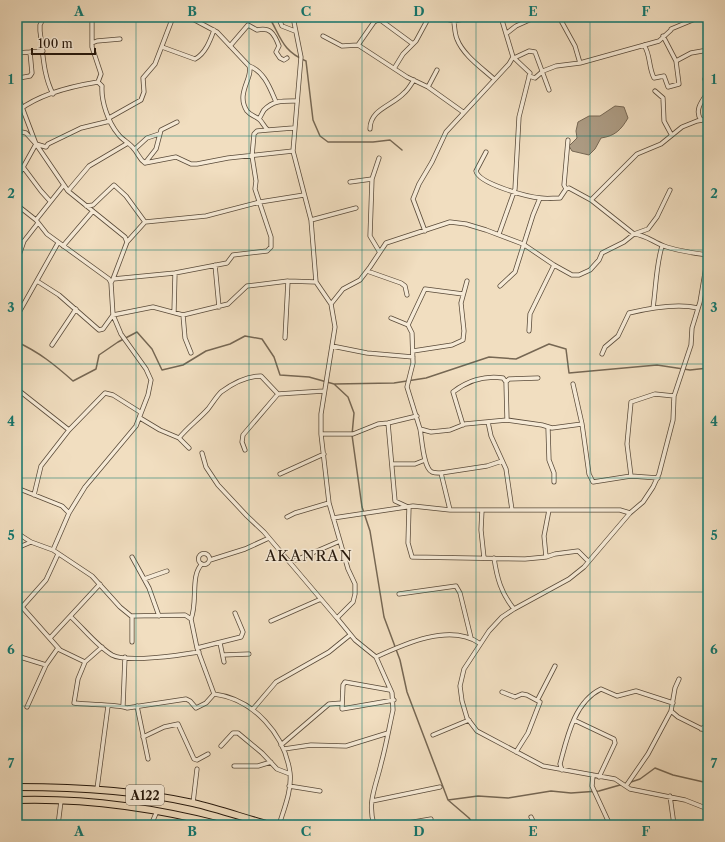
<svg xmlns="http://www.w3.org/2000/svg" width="725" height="842" font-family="'Libre Caslon Text',serif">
	<rect width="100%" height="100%" fill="#f1dec0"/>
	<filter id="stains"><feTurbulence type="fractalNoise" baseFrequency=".005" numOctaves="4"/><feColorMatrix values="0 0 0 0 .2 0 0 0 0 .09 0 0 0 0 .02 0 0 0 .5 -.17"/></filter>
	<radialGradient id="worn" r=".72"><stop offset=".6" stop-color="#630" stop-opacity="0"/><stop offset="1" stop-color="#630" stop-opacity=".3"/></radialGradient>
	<!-- water -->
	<path fill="#ac9b83" stroke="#766753" d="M615 106 624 107 628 118C621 130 615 136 601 138L595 149 589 155 572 151 569 146 577 138 576 131 578 122 589 116H600Z"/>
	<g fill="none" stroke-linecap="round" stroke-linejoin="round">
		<!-- stream -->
		<path stroke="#766753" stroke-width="1.5" d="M269 17C281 37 282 51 306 61L313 120 320 136 328 142H373L390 140 402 150
			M17 342C39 352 55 365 73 381L96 369 99 355 118 342 137 332 152 349 162 370 183 365 206 351 230 344 245 336 262 339 274 357 280 375 309 377 334 384 394 383 426 378 489 357 516 359 549 344 566 349 569 373 657 365 690 370 708 368
			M334 384 348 397 354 413 352 435 362 507 370 531 384 617 400 660 407 692 448 800 469 818 474 825
			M631 782 640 779 655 768 673 775 708 783
			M448 800 478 796 508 798 551 791 571 793 599 791 627 783"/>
		<!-- minor casing -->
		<g stroke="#594a39" stroke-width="5">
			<path id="minor" d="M44 17 40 25V31C43 52 43 75 53 94
				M92 17V47L101 74 98 82
				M189 17 217 32 249 66C254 77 235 93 247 111 251 116 256 116 260 120 263 123 264 127 268 130L293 128
				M293 17 301 57 293 151 311 220 316 282 331 304 335 327 321 414V434L329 503 348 569 355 584V594L353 602 337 618 355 640 376 657 392 693 393 710C389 728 386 746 381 764 376 786 367 802 374 825
				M373 17 379 19
				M439 17 454 21 473 17
				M453 17C455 24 454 32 457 39 463 55 482 68 494 79
				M579 17H588
				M701 17 708 25
				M279 19 282 26 295 31
				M507 33 516 26 536 17
				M323 36 342 46 358 45 407 77 428 87 463 112
				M663 36 676 61 691 53 708 50
				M92 43 97 41 120 39
				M358 45 374 22 379 19 413 44
				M644 45C651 56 648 66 654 78L664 76 668 87 679 84 676 61
				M230 46 248 25 257 30C270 27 274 33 279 46L276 52 280 58 284 60 287 58
				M162 47 195 59C205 54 210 41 214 30
				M17 53 43 51
				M514 58 529 51 535 52 549 90
				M580 63 659 41 671 30V29L700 17
				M249 66C264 71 270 88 276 102
				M395 67 403 54 416 41 429 17
				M529 76 535 78 543 71 556 66 580 63 575 46 559 17
				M428 87 437 70
				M17 88 19 86V78L30 76 32 73 30 52
				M655 91 663 98 664 121 671 134
				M17 94 36 144 17 178
				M17 109 19 110C40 94 73 86 98 82L102 86C101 101 108 122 118 134 122 140 130 143 134 149 139 155 139 159 145 163L176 157 191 164H197L228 158 293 151
				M109 118 141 100 144 92 143 78 155 64 173 17
				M259 119C261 116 262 113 264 110 274 100 283 101 297 101
				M701 120C694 110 702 101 708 92L705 79
				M370 129C370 109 392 106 404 93 408 90 411 84 414 80
				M17 131 26 133 36 144 68 191 125 237 127 242
				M17 138 19 110
				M36 144 46 147 48 144 81 128 110 121
				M135 149 147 138 159 134
				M486 152 476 171C479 184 528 197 541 198 547 199 553 198 560 198L566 189
				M379 158 372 179 370 236 379 251
				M706 162 708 161
				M145 163 156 149 161 130 177 122
				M23 167 41 191 50 201
				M350 182 372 179
				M566 189 569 188 591 200 634 234 648 229 657 217 670 190
				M566 189 564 185 568 140
				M68 191 89 166 128 143
				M591 200 637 154 661 144 682 127 697 121 708 119
				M17 205 36 220 47 234 109 279 111 283 113 315 121 334 146 369 151 380 148 395 136 426 85 487 69 513 53 550 92 576 120 607 131 616 185 615 191 619 197 648 214 694C254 699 285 735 290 773 292 790 284 809 279 825
				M86 206 93 205 114 185 126 196 145 222
				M36 220 63 186
				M311 220 356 208
				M425 231 413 199 419 184 432 162 446 132 509 64 513 57 501 17
				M499 234 515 189 519 117 530 73 513 57
				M17 239 22 242 24 241 38 223
				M63 246 93 211
				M708 255 700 302 692 328 691 345 674 396 673 420 659 474 653 487 643 502 630 513 584 567 569 579 514 609 502 617 489 631 464 669 460 686 462 701 467 718 477 731 543 766 615 779 630 789 685 800 708 809
				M17 261 24 241
				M215 265 219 307
				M367 271 401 283 405 286 407 295
				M113 279 127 242 145 222 206 216 260 202 304 195
				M37 281 59 295 99 330 103 329 113 315 153 307 183 315 228 304 247 286 288 281 316 282
				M111 283 113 279 175 273 227 263 233 255 267 251 271 247V237L255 189 256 181 252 156 254 134 257 131 268 130
				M500 286 515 272 533 215 540 198
				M331 304 343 289 360 280 370 267 386 243 450 222 466 224 486 230 523 244 554 265 572 275H579L590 270 599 260 602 253 624 242 634 234C646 235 653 242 664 246 677 251 693 253 708 255
				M653 308C656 287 656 266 662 246
				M174 312 175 273
				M183 315 185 338 191 353
				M17 316 58 243
				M391 318 408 325 412 333 413 363 407 387 420 429 431 432 450 430 465 424 507 420 542 425 552 428 582 424
				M408 325 425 289 463 294
				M529 331 530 314 554 265
				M285 338 288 281
				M52 345 76 309
				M332 346 367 353 413 357
				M413 351 452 345 463 340 464 331 461 303 467 281
				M602 354 605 347 618 336 629 313C650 308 677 303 698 308
				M506 382 507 420
				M573 384 582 424 589 474 593 482 631 476 658 478
				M17 389 69 430
				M140 418 160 430 179 438 189 448
				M488 422 491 436 506 469 512 510
				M388 423 395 501 408 507
				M463 425 453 392C467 381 485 375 503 378L506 382 509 379 538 378
				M548 428 549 460 554 473V482
				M420 429C422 438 423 468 432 472 434 473 438 473 441 473L450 510
				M321 434H353L378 424 388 423 417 416
				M179 438C188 427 199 419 208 409 212 404 216 397 221 392 232 384 247 376 261 376L278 394 324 391
				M245 450 242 442 243 435 278 394
				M202 453 206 467 218 485 247 516 264 532 337 618
				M392 464H415L425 460
				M441 473 487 466 502 461
				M280 474 324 454
				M631 476 627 444 631 402 655 394 674 396
				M17 488 62 506 69 513
				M34 495 41 466 69 430 105 393 113 395 140 412
				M409 507 408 543 412 557 525 559 546 557 555 554 578 551 588 561
				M482 510 481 530 484 558
				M287 517 295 513 329 503
				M333 518 413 506 450 510H620L630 513
				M17 533 31 542 53 550
				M17 548 31 542
				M198.5 559a5.5 5.5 0 1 1 11 0a5.5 5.5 0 1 1-11 0Z
				M58 554 46 580 22 607 60 650 85 662
				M132 557 149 588 159 616
				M546 557 544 536 549 510
				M494 558C497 578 501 593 514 609
				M210 560 245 549 269 538
				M296 560 340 541
				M144 579 167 571
				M399 594 456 586 460 593 471 638
				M17 601 22 606
				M71 617C84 629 97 646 112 655 127 663 181 655 199 652
				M191 619C198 602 190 575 202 564
				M271 621 321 599
				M50 638 100 584
				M132 642V616
				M220 643 224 662
				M102 647 85 662 78 679 74 703C88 705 118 704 127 708L186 699 190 701 196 708 206 703 214 694
				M197 648 241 637 243 632 235 613
				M223 655 249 654
				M17 656 46 665
				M376 657C404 644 450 623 479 643
				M679 679 675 688 671 711 678 717 708 732
				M390 690 345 682 343 685 342 709 394 700
				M502 692 515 697 522 694 527 695 540 702 528 733 516 752
				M538 699 555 666
				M123 706 125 657
				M137 706 148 759
				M27 707 46 665 58 648
				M253 709 276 682 329 652 350 635
				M574 720 614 739 615 743 599 777
				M701 729 708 725
				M433 735 469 720
				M143 737 164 727 178 724 194 759 197 760 208 754
				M281 745 329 704 342 703
				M221 746 233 733H238L262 753 277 769 290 774
				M284 749 311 745 346 746 388 733
				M234 766H258L271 762
				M562 770 560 764C567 738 574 702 601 689L617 696 636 691 673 703
				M593 775 592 786 610 825
				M289 786 320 791
				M626 786 648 754 671 711
				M97 789 108 706
				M670 796 674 825
				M372 801 440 787
				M193 803 197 769
				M531 817 535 825
				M58 825 61 801
				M151 825 157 811
				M396 825 431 819"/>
		</g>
		<!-- trunk casing -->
		<g stroke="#26180c" stroke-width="8">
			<path id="trunk" d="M17 787C76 787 135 790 193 803 219 809 244 818 270 825
				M17 800C86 798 155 808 221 825"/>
		</g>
		<!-- minor -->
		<use href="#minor" stroke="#f6ead6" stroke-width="3.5"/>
		<!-- trunk -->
		<use href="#trunk" stroke="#f1dec0" stroke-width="6"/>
	</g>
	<!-- grid -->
	<path fill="none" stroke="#0f766e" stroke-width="1" stroke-opacity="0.55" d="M136 17V825M249 17V825M362 17V825M476 17V825M590 17V825M17 136H708M17 250H708M17 364H708M17 478H708M17 592H708M17 706H708"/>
	<g text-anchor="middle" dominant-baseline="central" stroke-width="3" stroke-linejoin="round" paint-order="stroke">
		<!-- shield labels -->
		<rect fill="#f6ead6" stroke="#645749" stroke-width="1" x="126" y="785" width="38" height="20" rx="3"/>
		<g font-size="12" font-weight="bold" fill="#26180c">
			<text x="145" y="795">A122</text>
		</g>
		<!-- quarter labels -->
		<g font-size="15" letter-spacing="1" fill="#26180c" stroke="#f6ead6">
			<text x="309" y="555">AKANRAN</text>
		</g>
	</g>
	<!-- margin -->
	<rect width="725" height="842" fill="none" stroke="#f1dec0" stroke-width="44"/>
	<!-- scale -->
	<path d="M32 48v6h63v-6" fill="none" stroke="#26180c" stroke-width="2"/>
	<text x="38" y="48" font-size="12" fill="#26180c" stroke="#f6ead6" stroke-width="3" paint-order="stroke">100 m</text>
	<rect x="22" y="22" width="681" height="798" fill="none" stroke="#0f766e" stroke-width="1.5"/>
	<g font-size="13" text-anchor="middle" font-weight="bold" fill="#0f766e">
		<text x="79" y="16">A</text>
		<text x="192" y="16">B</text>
		<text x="306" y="16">C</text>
		<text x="419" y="16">D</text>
		<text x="533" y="16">E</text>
		<text x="646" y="16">F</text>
		<text x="11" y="84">1</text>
		<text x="714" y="84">1</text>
		<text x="11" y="198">2</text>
		<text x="714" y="198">2</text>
		<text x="11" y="312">3</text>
		<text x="714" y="312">3</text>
		<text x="11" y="426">4</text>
		<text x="714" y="426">4</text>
		<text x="11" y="540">5</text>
		<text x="714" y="540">5</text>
		<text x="11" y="654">6</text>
		<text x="714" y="654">6</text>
		<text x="11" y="768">7</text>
		<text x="714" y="768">7</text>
		<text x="79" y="836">A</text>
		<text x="192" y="836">B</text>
		<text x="306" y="836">C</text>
		<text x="419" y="836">D</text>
		<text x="533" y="836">E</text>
		<text x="646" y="836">F</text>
	</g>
	<rect width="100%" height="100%" filter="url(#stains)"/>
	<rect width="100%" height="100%" fill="url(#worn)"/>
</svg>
